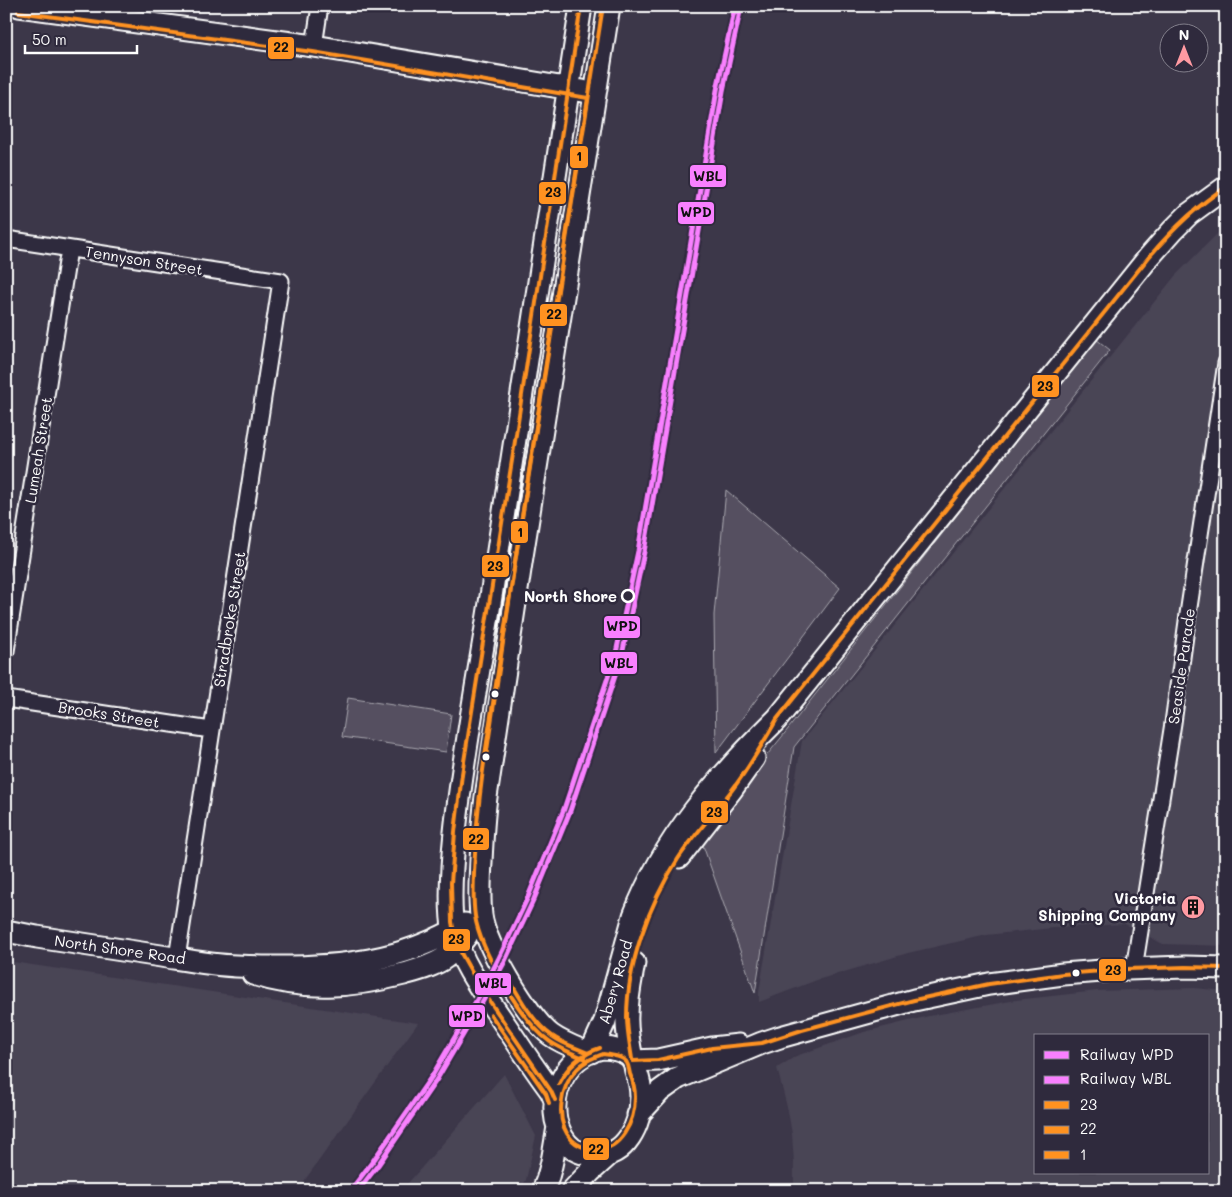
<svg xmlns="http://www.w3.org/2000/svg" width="1232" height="1197" font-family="Mali,sans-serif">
	<rect width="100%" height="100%" fill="#3c3749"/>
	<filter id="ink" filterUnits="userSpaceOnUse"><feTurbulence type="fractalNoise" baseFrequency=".02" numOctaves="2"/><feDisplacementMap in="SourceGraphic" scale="10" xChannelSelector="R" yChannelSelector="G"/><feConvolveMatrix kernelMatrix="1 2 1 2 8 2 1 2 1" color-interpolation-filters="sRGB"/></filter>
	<g filter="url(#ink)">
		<!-- built -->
		<path fill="#494455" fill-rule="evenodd" d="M1221 230H1226V946L1163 944 1125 924 1053 928 987 935 908 953 817 980 759 1002V992L802 741 1175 276Z
			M6 961 418 1023 297 1191H6Z
			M1194 988 1226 991V1191H794V1163L792 1134 788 1111 777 1068 796 1056 864 1032 929 1016 1016 1000 1097 991ZM1036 1036H1208V1173H1036Z
			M504 1074 536 1136 526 1180 520 1191H401Z"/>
		<!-- green -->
		<path fill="#555060" stroke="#aaa8b0" d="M1096 339 1110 350 794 747 755 993 700 837 781 738Z
			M726 490 840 588 716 753 714 615Z
			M348 698 451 714 446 752 342 737Z"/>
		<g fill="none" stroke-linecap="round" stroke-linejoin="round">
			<!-- street casing -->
			<g stroke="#fff" stroke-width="19">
				<path id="street" d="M314 46 320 6
					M6 239 281 281 177 958
					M6 651 69 249
					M6 699 211 730
					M1134 969 1173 723 1188 614 1226 363"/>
			</g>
			<!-- secondary casing -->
			<g stroke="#fff" stroke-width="25">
				<path id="secondary" d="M19 6 314 46 583 91
					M679 857 732 789 754 758
					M6 931 37 937C78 943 120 950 161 956 186 960 211 965 236 966 280 968 326 968 369 960 403 954 436 941 465 924
					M253 974C304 991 353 987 404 974 418 970 434 966 446 957 455 951 461 943 467 935
					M602 1048C612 1048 627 1051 633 1060 635 1063 635 1068 636 1071 639 1079 641 1088 641 1097 641 1124 626 1157 595 1156 587 1155 580 1153 573 1149 563 1142 559 1132 556 1120 550 1088 569 1055 602 1048Z
					M591 1052 605 1021 634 916C663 839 719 776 777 719L1149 257 1173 230 1189 214 1226 187
					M588 1053C576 1048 562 1043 551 1035 528 1018 484 943 481 915 479 897 480 879 481 862 482 840 483 819 486 797L521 563 609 6
					M632 1059C629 1044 626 1029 627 1015 627 997 631 980 634 963
					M633 1061 658 1060 712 1048 739 1045
					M555 1100 551 1091C533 1067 517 1042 500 1017 483 992 461 963 454 933 448 905 452 861 455 832 463 755 478 679 490 603 522 405 550 205 581 6
					M638 1115 660 1091 678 1078 762 1043 780 1037 914 1000 989 984 1063 974 1128 969 1185 967 1226 968
					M543 1191C552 1170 554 1149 558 1127
					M572 1191 590 1172 610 1154"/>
			</g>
			<!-- street -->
			<use href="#street" stroke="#2f2a3d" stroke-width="15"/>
			<!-- secondary -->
			<use href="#secondary" stroke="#2f2a3d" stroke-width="21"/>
			<!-- bus-1 casing -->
			<g stroke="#2f2a3d" stroke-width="8">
				<path id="bus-1" d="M513 986C523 1003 535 1024 552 1036 563 1044 576 1048 588 1053
					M632 1059C630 1045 627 1031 627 1017 627 964 649 904 678 859 694 835 714 813 732 790 749 768 763 743 777 719L1149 257C1172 230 1196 206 1226 187
					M633 1061 658 1060 712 1048 762 1043 802 1030 914 1000 989 984 1063 974 1128 969 1185 967 1226 968
					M559 1084C567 1066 581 1054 600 1048
					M559 1084C568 1067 582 1054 600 1048
					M555 1100 551 1091 480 987 462 955 454 933 452 922 451 883 455 832 462 774 513 454 581 6"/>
			</g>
			<!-- bus-2 casing -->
			<g stroke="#2f2a3d" stroke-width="8">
				<path id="bus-2" d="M18 12 313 52 588 98C559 283 529 467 501 652 491 719 478 787 475 854 474 875 472 896 475 916 480 949 521 1021 549 1041 560 1049 573 1054 586 1059
					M491 1015 546 1094 549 1103
					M603 1054C611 1055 623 1056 627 1063 629 1066 629 1071 630 1074 633 1081 635 1089 635 1097 635 1120 621 1154 592 1149 585 1148 577 1145 572 1140 554 1121 560 1087 577 1069 584 1061 593 1058 603 1054Z"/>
			</g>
			<!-- bus-3 casing -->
			<g stroke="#2f2a3d" stroke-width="8">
				<path id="bus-3" d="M486 757 515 562 603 6"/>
			</g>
			<!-- bus-1 -->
			<use href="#bus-1" stroke="#ff9220" stroke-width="4"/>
			<!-- bus-2 -->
			<use href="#bus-2" stroke="#ff9220" stroke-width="4"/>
			<!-- bus-3 -->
			<use href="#bus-3" stroke="#ff9220" stroke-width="4"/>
			<!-- rail-1 casing -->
			<g stroke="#2f2a3d" stroke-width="9">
				<path id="rail-1" d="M350 1191 373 1161 432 1076 482 991 498 960 528 897 564 809 616 653 638 551 717 90 735 6"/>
			</g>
			<!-- rail-2 casing -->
			<g stroke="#2f2a3d" stroke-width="9">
				<path id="rail-2" d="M358 1191 378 1165 437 1079 487 994 504 963 534 899 570 811 622 655 644 552 723 91 741 7"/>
			</g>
			<!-- rail-1 -->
			<use href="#rail-1" stroke="#f980ff" stroke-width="5"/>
			<!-- rail-2 -->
			<use href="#rail-2" stroke="#f980ff" stroke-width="5"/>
		</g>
	</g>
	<!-- icons -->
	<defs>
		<g id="building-disc" transform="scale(1.25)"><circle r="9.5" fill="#ff9aa2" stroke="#2f2a3d"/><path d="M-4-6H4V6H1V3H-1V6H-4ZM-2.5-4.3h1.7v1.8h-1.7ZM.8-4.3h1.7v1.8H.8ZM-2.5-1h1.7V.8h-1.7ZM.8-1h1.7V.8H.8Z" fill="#111"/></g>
	</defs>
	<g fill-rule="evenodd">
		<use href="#building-disc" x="1193" y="907"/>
	</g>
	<!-- markers -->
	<circle fill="#2f2a3d" stroke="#fff" stroke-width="2.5" cx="628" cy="596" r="6"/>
	<g fill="#fff" stroke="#2f2a3d" stroke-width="2">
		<circle cx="495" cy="694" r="4.5"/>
		<circle cx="486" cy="757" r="4.5"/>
		<circle cx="1076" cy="973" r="4.5"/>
	</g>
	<g text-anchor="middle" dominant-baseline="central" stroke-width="5" stroke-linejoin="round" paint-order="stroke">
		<!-- street labels -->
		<g font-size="15" fill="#fff" stroke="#2f2a3d">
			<text transform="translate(144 260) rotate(9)">Tennyson Street</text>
			<text transform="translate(38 450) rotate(-81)">Lumeah Street</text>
			<text transform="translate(229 619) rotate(-81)">Stradbroke Street</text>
			<text transform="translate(1181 666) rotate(-82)">Seaside Parade</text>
			<text transform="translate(109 714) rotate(9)">Brooks Street</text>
			<text transform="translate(120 949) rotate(8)">North Shore Road</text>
			<text transform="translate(615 982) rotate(-74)">Abery Road</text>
		</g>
		<!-- stop labels -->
		<g font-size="15" font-weight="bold" fill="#fff" stroke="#2f2a3d" text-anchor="end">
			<text x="617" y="596">North Shore</text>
		</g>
		<!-- poi labels -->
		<g font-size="15" font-weight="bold" fill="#fff" stroke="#2f2a3d" text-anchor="end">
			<text x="1176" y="898">Victoria<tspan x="1176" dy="17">Shipping Company</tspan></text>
		</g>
	</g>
	<g stroke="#2f2a3d" stroke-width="2">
		<rect x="267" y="36" width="28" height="24" rx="5" fill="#ff9220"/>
		<rect x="569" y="145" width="20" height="24" rx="5" fill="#ff9220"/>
		<rect x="689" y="164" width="38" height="24" rx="5" fill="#f980ff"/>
		<rect x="538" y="181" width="29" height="24" rx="5" fill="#ff9220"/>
		<rect x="677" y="201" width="38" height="24" rx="5" fill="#f980ff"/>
		<rect x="539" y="303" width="29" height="24" rx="5" fill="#ff9220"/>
		<rect x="1031" y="374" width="29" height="24" rx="5" fill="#ff9220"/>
		<rect x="510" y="520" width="19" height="24" rx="5" fill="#ff9220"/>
		<rect x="481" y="554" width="29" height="24" rx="5" fill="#ff9220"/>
		<rect x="603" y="615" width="38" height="24" rx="5" fill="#f980ff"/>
		<rect x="600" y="651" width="38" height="24" rx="5" fill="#f980ff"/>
		<rect x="700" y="800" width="29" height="24" rx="5" fill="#ff9220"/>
		<rect x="462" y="827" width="28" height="24" rx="5" fill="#ff9220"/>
		<rect x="442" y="928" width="29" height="24" rx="5" fill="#ff9220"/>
		<rect x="1098" y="958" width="29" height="24" rx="5" fill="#ff9220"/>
		<rect x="474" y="972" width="38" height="24" rx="5" fill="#f980ff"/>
		<rect x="448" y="1004" width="38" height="24" rx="5" fill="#f980ff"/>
		<rect x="582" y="1137" width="28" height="24" rx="5" fill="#ff9220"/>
	</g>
	<g font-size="14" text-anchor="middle" font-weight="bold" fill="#111">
		<text x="281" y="52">22</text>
		<text x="579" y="161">1</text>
		<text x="708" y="181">WBL</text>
		<text x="553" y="197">23</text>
		<text x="696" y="217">WPD</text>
		<text x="554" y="319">22</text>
		<text x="1045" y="391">23</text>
		<text x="520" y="537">1</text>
		<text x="495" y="571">23</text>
		<text x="622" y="631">WPD</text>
		<text x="619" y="668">WBL</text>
		<text x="714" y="817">23</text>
		<text x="476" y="844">22</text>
		<text x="456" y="944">23</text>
		<text x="1113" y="975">23</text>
		<text x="493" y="988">WBL</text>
		<text x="467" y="1021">WPD</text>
		<text x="596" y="1154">22</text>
	</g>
	<!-- margin -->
	<rect width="1232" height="1197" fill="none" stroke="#2f2a3d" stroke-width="25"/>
	<rect x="12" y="12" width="1207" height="1172" fill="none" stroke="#fff" stroke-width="2" filter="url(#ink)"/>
	<!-- legend -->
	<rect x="1034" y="1034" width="175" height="140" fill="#2f2a3d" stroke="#827f8b"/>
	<rect x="1044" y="1051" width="25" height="8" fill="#f980ff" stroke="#827f8b"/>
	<text x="1080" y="1060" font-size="15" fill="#ffffff">Railway WPD</text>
	<rect x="1044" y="1076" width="25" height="8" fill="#f980ff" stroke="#827f8b"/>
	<text x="1080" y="1084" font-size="15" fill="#ffffff">Railway WBL</text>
	<rect x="1044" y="1101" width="25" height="8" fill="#ff9220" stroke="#827f8b"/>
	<text x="1080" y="1110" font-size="15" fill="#ffffff">23</text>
	<rect x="1044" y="1126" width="25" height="8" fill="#ff9220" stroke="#827f8b"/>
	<text x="1080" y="1134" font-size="15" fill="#ffffff">22</text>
	<rect x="1044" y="1151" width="25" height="8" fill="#ff9220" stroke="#827f8b"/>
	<text x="1080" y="1160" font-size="15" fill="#ffffff">1</text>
	<!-- north arrow -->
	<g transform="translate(1184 48)"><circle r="24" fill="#2f2a3d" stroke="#827f8b"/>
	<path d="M0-4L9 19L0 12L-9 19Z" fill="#ff9aa2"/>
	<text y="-8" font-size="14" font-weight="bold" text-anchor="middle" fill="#ffffff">N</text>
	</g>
	<!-- scale -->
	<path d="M25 45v8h112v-8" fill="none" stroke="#ffffff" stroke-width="2.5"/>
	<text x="32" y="45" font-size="15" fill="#ffffff" stroke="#2f2a3d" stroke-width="4" paint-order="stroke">50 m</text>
</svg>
